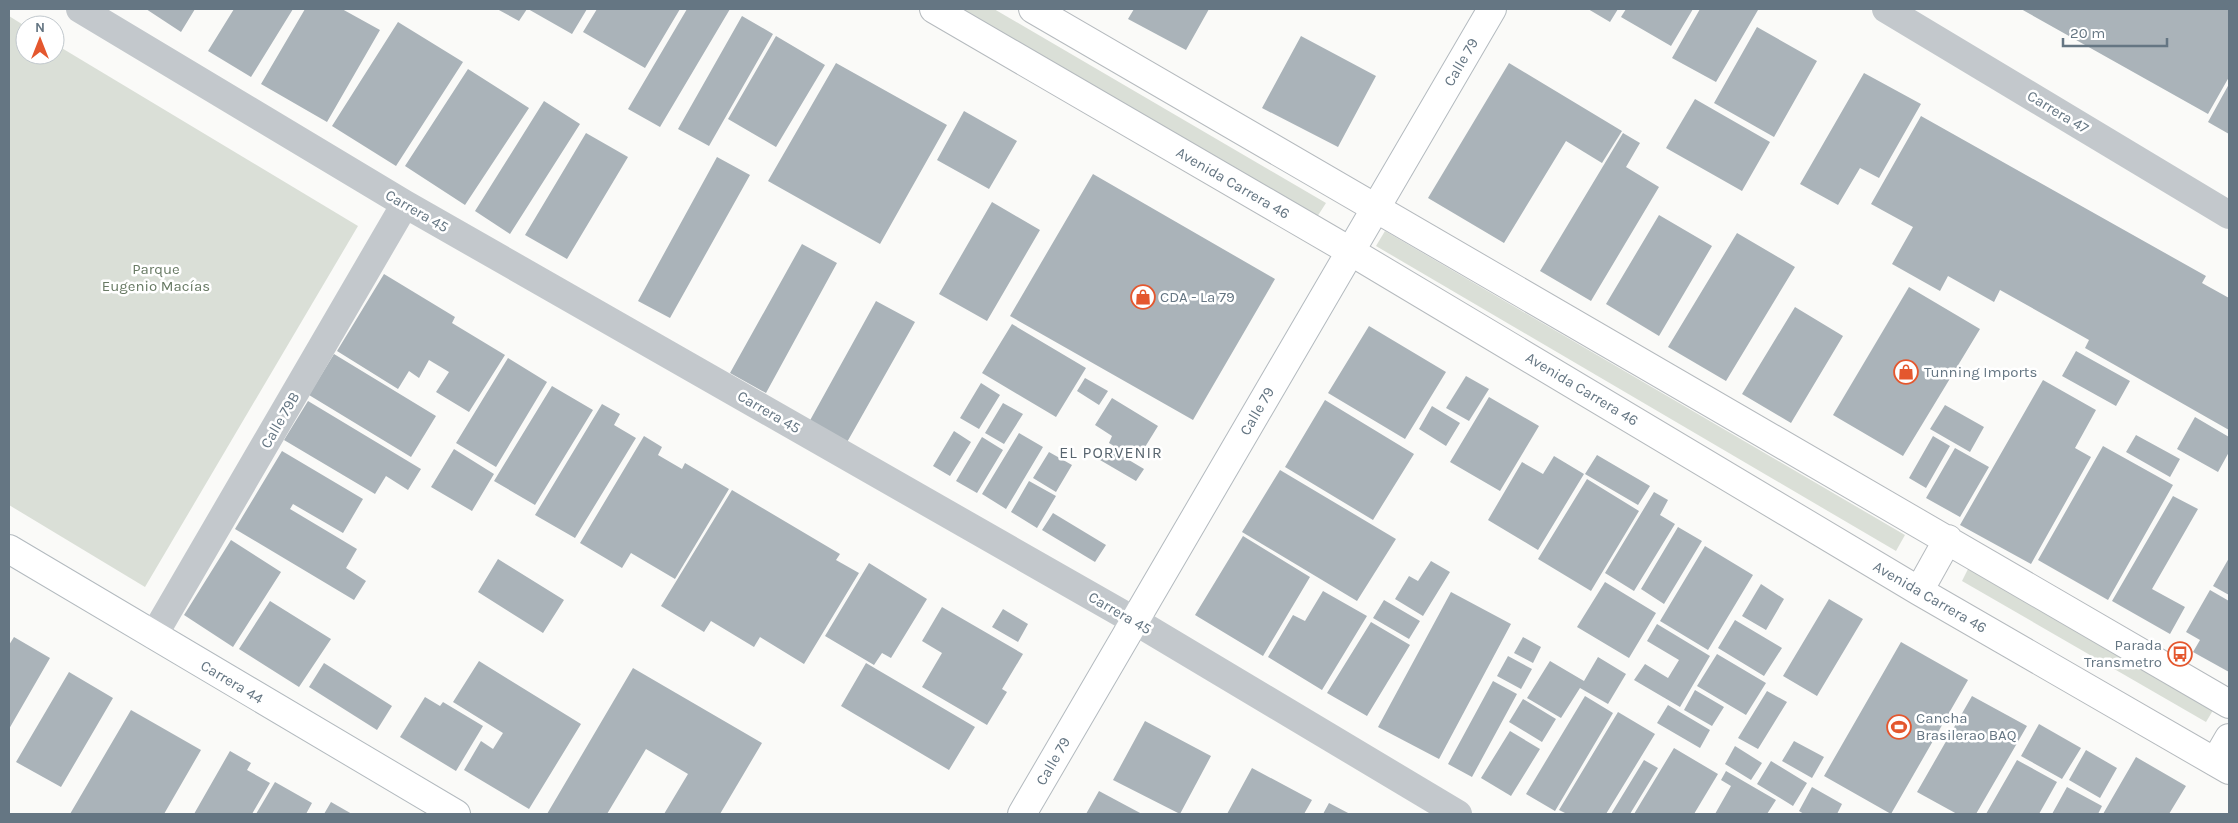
<svg xmlns="http://www.w3.org/2000/svg" width="2238" height="823" font-family="Karla,sans-serif">
	<rect width="100%" height="100%" fill="#fafaf8"/>
	<!-- green -->
	<path fill="#dadfd7" d="M962 9H994L1326 203 1317 217Z
		M9 16 25 26V55H55V44L358 226 145 587 9 505Z
		M1385 231 1905 535 1896 551 1376 246Z
		M1970 565 2215 707 2206 722 1962 581Z"/>
	<!-- building -->
	<path fill="#aab3b9" d="M146 9H195L181 32Z
		M234 9H293L251 77 208 51Z
		M305 9H342L380 30 327 122 261 84Z
		M497 9H527L519 21Z
		M528 9H587L572 34Z
		M597 9H680L645 68 583 32Z
		M687 9H730L660 127 628 109Z
		M1134 9H1209L1186 50 1128 19Z
		M1588 9H1618L1610 22Z
		M1626 9H1693L1671 46 1621 17Z
		M1700 9 1758 10 1716 82 1672 58Z
		M2021 9H2229V77L2208 114Z
		M742 16 773 34 709 146 678 129Z
		M398 22 463 62 396 166 332 126Z
		M1757 27 1817 61 1774 137 1714 103Z
		M776 36 825 65 776 147 728 119Z
		M1301 36 1376 76 1338 147 1262 108Z
		M836 63 947 125 880 244 768 181Z
		M1509 63 1622 131 1602 163 1566 141 1504 243 1428 198Z
		M468 69 529 108 465 205 405 166Z
		M1864 73 1921 104 1879 178 1860 168 1838 205 1800 184Z
		M2229 84V134L2208 122Z
		M1695 99 1770 142 1742 191 1666 148Z
		M544 101 580 124 510 234 475 211Z
		M964 111 1017 141 989 189 937 160Z
		M1921 116 2206 276 2202 283 2229 298V430L2085 348 2089 340 2000 290 1994 302 1948 276 1940 291 1892 264 1913 227 1871 204Z
		M586 133 628 157 567 259 525 235Z
		M1623 133 1640 143 1626 167 1659 187 1591 301 1540 271Z
		M717 157 750 175 670 318 638 301Z
		M1093 174 1275 279 1193 420 1010 316Z
		M992 202 1040 230 987 321 939 294Z
		M1659 215 1712 246 1659 336 1606 304Z
		M1737 233 1795 267 1726 381 1668 347Z
		M802 244 837 263 766 393 730 373Z
		M384 274 455 317 452 323 505 355 469 412 436 392 449 372 429 360 419 378 409 371 398 389 337 351Z
		M1909 287 1980 329 1903 456 1833 415Z
		M876 301 915 322 846 444 808 424Z
		M1795 307 1843 336 1791 423 1742 394Z
		M1012 324 1086 368 1056 417 982 373Z
		M1369 326 1446 372 1405 439 1328 393Z
		M2076 351 2130 381 2116 406 2062 376Z
		M334 354 436 416 411 457 309 395Z
		M508 358 547 382 496 467 456 443Z
		M1466 376 1489 389 1469 421 1446 408Z
		M1085 378 1108 391 1099 405 1077 391Z
		M2043 380 2096 410 2075 448 2091 457 2031 564 1960 525Z
		M981 383 1000 395 979 429 960 418Z
		M552 386 593 410 535 505 494 481Z
		M1489 397 1539 426 1500 491 1450 462Z
		M1112 398 1158 426 1137 460 1109 443 1112 436 1095 425Z
		M1325 400 1414 454 1373 520 1285 467Z
		M308 401 421 469 408 490 386 476 375 494 284 440Z
		M1003 403 1023 414 1004 444 985 433Z
		M602 404 620 414 614 425 636 438 575 538 535 515Z
		M1945 405 1984 427 1970 452 1930 429Z
		M1432 406 1460 423 1446 446 1419 429Z
		M2195 417 2229 437V452L2218 472 2177 449Z
		M954 431 971 442 950 476 933 466Z
		M1019 433 1043 447 1006 509 982 494Z
		M2136 435 2180 459 2170 477 2126 452Z
		M644 436 662 447 658 455 682 469 685 463 729 489 675 579 631 553 622 568 580 543Z
		M1933 436 1950 446 1926 488 1909 478Z
		M982 437 1003 450 977 493 956 481Z
		M2103 446 2173 485 2108 600 2038 560Z
		M1107 447 1144 469 1136 481 1100 460Z
		M1955 448 1989 467 1960 517 1926 498Z
		M454 449 494 474 472 511 431 487Z
		M282 451 363 499 343 533 293 504 290 509 357 549 346 568 366 581 354 600 235 529Z
		M1049 452 1072 465 1056 492 1033 478Z
		M1597 455 1650 486 1638 505 1585 474Z
		M1554 456 1584 474 1538 550 1488 520 1522 462 1543 474Z
		M1280 470 1396 539 1357 601 1242 532Z
		M1587 479 1639 511 1591 591 1538 559Z
		M1029 481 1056 496 1037 528 1011 512Z
		M732 490 840 554 836 560 859 573 804 664 760 637 754 647 711 621 704 632 661 606Z
		M1654 492 1668 500 1660 515 1675 524 1634 591 1605 573Z
		M2173 496 2198 509 2152 589 2185 607 2170 634 2112 601Z
		M1053 513 1106 545 1095 562 1042 530Z
		M1678 527 1702 541 1664 604 1641 589Z
		M1243 536 1310 577 1263 656 1195 615Z
		M231 540 281 572 233 647 184 615Z
		M1705 546 1753 575 1708 650 1660 621Z
		M2229 558V595L2213 586Z
		M498 559 564 600 543 633 478 592Z
		M1431 561 1450 572 1423 616 1395 599 1409 576 1418 581Z
		M869 563 927 599 891 658 882 653 874 665 825 636Z
		M1605 582 1656 613 1629 658 1577 627Z
		M1761 584 1784 599 1766 630 1742 616Z
		M2210 590 2229 601V672L2193 652 2200 640 2186 632Z
		M1323 591 1367 616 1322 690 1268 657 1293 615 1305 621Z
		M1451 592 1511 624 1439 759 1378 727Z
		M1829 599 1863 619 1817 696 1783 676Z
		M1384 600 1420 621 1409 639 1373 618Z
		M270 601 331 639 299 687 239 649Z
		M942 607 1023 654 1002 689 1007 692 987 725 922 687 942 653 922 641Z
		M1003 609 1028 624 1018 642 992 627Z
		M1735 620 1782 648 1764 676 1718 648Z
		M1371 622 1410 645 1367 716 1327 693Z
		M1657 624 1710 656 1680 707 1634 680 1645 664 1668 678 1679 660 1647 641Z
		M14 637 50 658 9 729V645Z
		M1523 637 1541 647 1533 663 1514 653Z
		M1901 642 1968 680 1891 814 1824 776Z
		M1717 654 1766 683 1746 715 1697 686Z
		M1508 656 1532 669 1521 689 1497 676Z
		M1598 657 1626 674 1608 704 1580 688 1561 718 1527 698 1550 661 1584 681Z
		M479 661 581 724 529 809 464 770 481 741 493 749 503 733 453 702Z
		M324 663 392 706 377 730 309 687Z
		M866 663 975 727 949 770 841 706Z
		M633 668 762 743 720 814H664L688 774 646 749 607 814H547Z
		M69 672 113 698 61 787 16 762Z
		M1493 681 1517 694 1472 777 1448 764Z
		M1695 690 1724 707 1712 726 1684 710Z
		M1767 691 1787 702 1758 749 1738 738Z
		M1585 696 1613 713 1555 811 1526 794Z
		M1972 696 2027 726 1976 814H1957L1917 792Z
		M425 697 440 706 443 702 483 726 456 771 400 737Z
		M1523 699 1556 719 1542 742 1509 722Z
		M1668 705 1710 730 1700 748 1657 723Z
		M131 710 201 750 164 814H70Z
		M1618 712 1655 734 1606 814H1567L1559 810Z
		M1145 721 1211 756 1180 814 1113 780Z
		M2039 724 2081 748 2062 779 2021 756Z
		M1510 731 1540 749 1511 796 1481 778Z
		M1794 741 1824 757 1812 778 1782 761Z
		M1735 746 1762 763 1751 780 1725 764Z
		M1674 748 1718 774 1694 814H1634Z
		M2086 750 2117 768 2100 798 2069 780Z
		M230 751 251 763 247 770 270 783 252 814H194Z
		M2136 757 2186 786 2169 814H2103Z
		M1644 760 1658 768 1630 814H1611Z
		M2017 760 2057 782 2039 814H1986Z
		M1771 761 1807 783 1793 806 1757 784Z
		M1252 768 1312 800 1304 814H1227Z
		M1726 771 1776 800 1767 814H1715L1731 786 1721 780Z
		M275 782 312 803 306 814H256Z
		M1812 787 1842 804 1837 814H1804L1799 811Z
		M2067 787 2102 806 2098 814H2052Z
		M1099 791 1127 806 1142 814H1086Z
		M331 802 352 814H324Z
		M1329 803 1350 814H1323Z"/>
	<g fill="none" stroke-linecap="round" stroke-linejoin="round">
		<!-- secondary casing -->
		<g stroke="#b3babf" stroke-width="30">
			<path id="secondary" d="M9 549 456 814
				M1022 814 1492 9"/>
		</g>
		<!-- primary casing -->
		<g stroke="#b5babe" stroke-width="30">
			<path id="primary" d="M934 9 1350 251 1919 591 2229 770
				M1033 9 2229 704
				M1919 591 1948 539
				M2215 762 2229 738"/>
		</g>
		<!-- street -->
		<path stroke="#c3c8cc" stroke-width="28" d="M80 9 405 204 1135 621 1458 814
			M1886 9 2229 215
			M154 635 405 204"/>
		<!-- secondary -->
		<use href="#secondary" stroke="#fff" stroke-width="28"/>
		<!-- primary -->
		<use href="#primary" stroke="#fff" stroke-width="28"/>
	</g>
	<!-- icons -->
	<defs>
		<g id="shop-ring" transform="scale(1.25)"><circle r="9.5" fill="#fff" stroke="#e4572e" stroke-width="1.5"/><path d="M-5-2.5h2.3a2.7 3.5 0 0 1 5.4 0H5L5.5 6h-11ZM-1.5-2.5h3a1.5 2.3 0 0 0-3 0Z" fill="#e4572e"/></g>
		<g id="bus-ring" transform="scale(1.25)"><circle r="9.5" fill="#fff" stroke="#e4572e" stroke-width="1.5"/><path d="M-5-6H5V4H4V6H2V4H-2V6H-4V4H-5ZM-3.5-4V0h7V-4ZM-3.5 1.2v1.5H-2V1.2ZM2 1.2v1.5H3.5V1.2Z" fill="#e4572e"/></g>
		<g id="stadium-ring" transform="scale(1.25)"><circle r="9.5" fill="#fff" stroke="#e4572e" stroke-width="1.5"/><path d="M0-5a6.5 5 0 1 0 0 10a6.5 5 0 1 0 0-10ZM-3.5-1.8h7v3.6h-7Z" fill="#e4572e"/></g>
	</defs>
	<g fill-rule="evenodd">
		<use href="#shop-ring" x="1143" y="297"/>
		<use href="#shop-ring" x="1906" y="372"/>
		<use href="#bus-ring" x="2180" y="654"/>
		<use href="#stadium-ring" x="1899" y="727"/>
	</g>
	<g text-anchor="middle" dominant-baseline="central" stroke-width="5" stroke-linejoin="round" paint-order="stroke">
		<!-- street labels -->
		<g font-size="15" fill="#657683" stroke="#fff">
			<text transform="translate(1461 62) rotate(-60)">Calle 79</text>
			<text transform="translate(2058 112) rotate(31)">Carrera 47</text>
			<text transform="translate(1233 183) rotate(30)">Avenida Carrera 46</text>
			<text transform="translate(417 211) rotate(30)">Carrera 45</text>
			<text transform="translate(1582 389) rotate(31)">Avenida Carrera 46</text>
			<text transform="translate(1257 411) rotate(-60)">Calle 79</text>
			<text transform="translate(769 412) rotate(30)">Carrera 45</text>
			<text transform="translate(280 420) rotate(-60)">Calle 79B</text>
			<text transform="translate(1930 597) rotate(30)">Avenida Carrera 46</text>
			<text transform="translate(1120 613) rotate(30)">Carrera 45</text>
			<text transform="translate(232 682) rotate(31)">Carrera 44</text>
			<text transform="translate(1053 761) rotate(-60)">Calle 79</text>
		</g>
		<!-- park labels -->
		<g font-size="15" fill="#687a64" stroke="#fff">
			<text x="156" y="269">Parque<tspan x="156" dy="17">Eugenio Macías</tspan></text>
		</g>
		<!-- poi labels -->
		<g font-size="15" fill="#657683" stroke="#fff" text-anchor="start">
			<text x="1160" y="297">CDA - La 79</text>
			<text x="1924" y="372">Tunning Imports</text>
			<text x="2162" y="645" text-anchor="end">Parada<tspan x="2162" dy="17">Transmetro</tspan></text>
			<text x="1916" y="718">Cancha<tspan x="1916" dy="17">Brasilerao BAQ</tspan></text>
		</g>
		<!-- neighbourhood labels -->
		<g font-size="16" letter-spacing="1" fill="#57646e" stroke="#fff">
			<text x="1111" y="452">EL PORVENIR</text>
		</g>
	</g>
	<!-- border -->
	<rect width="2238" height="823" fill="none" stroke="#657683" stroke-width="20"/>
	<!-- north arrow -->
	<g transform="translate(40 40)"><circle r="24" fill="#ffffff" stroke="#c1c8cd"/>
	<path d="M0-4L9 19L0 12L-9 19Z" fill="#e4572e"/>
	<text y="-8" font-size="14" font-weight="bold" text-anchor="middle" fill="#657683">N</text>
	</g>
	<!-- scale -->
	<path d="M2063 38v8h104v-8" fill="none" stroke="#657683" stroke-width="2.5"/>
	<text x="2070" y="38" font-size="15" fill="#657683" stroke="#ffffff" stroke-width="4" paint-order="stroke">20 m</text>
</svg>
